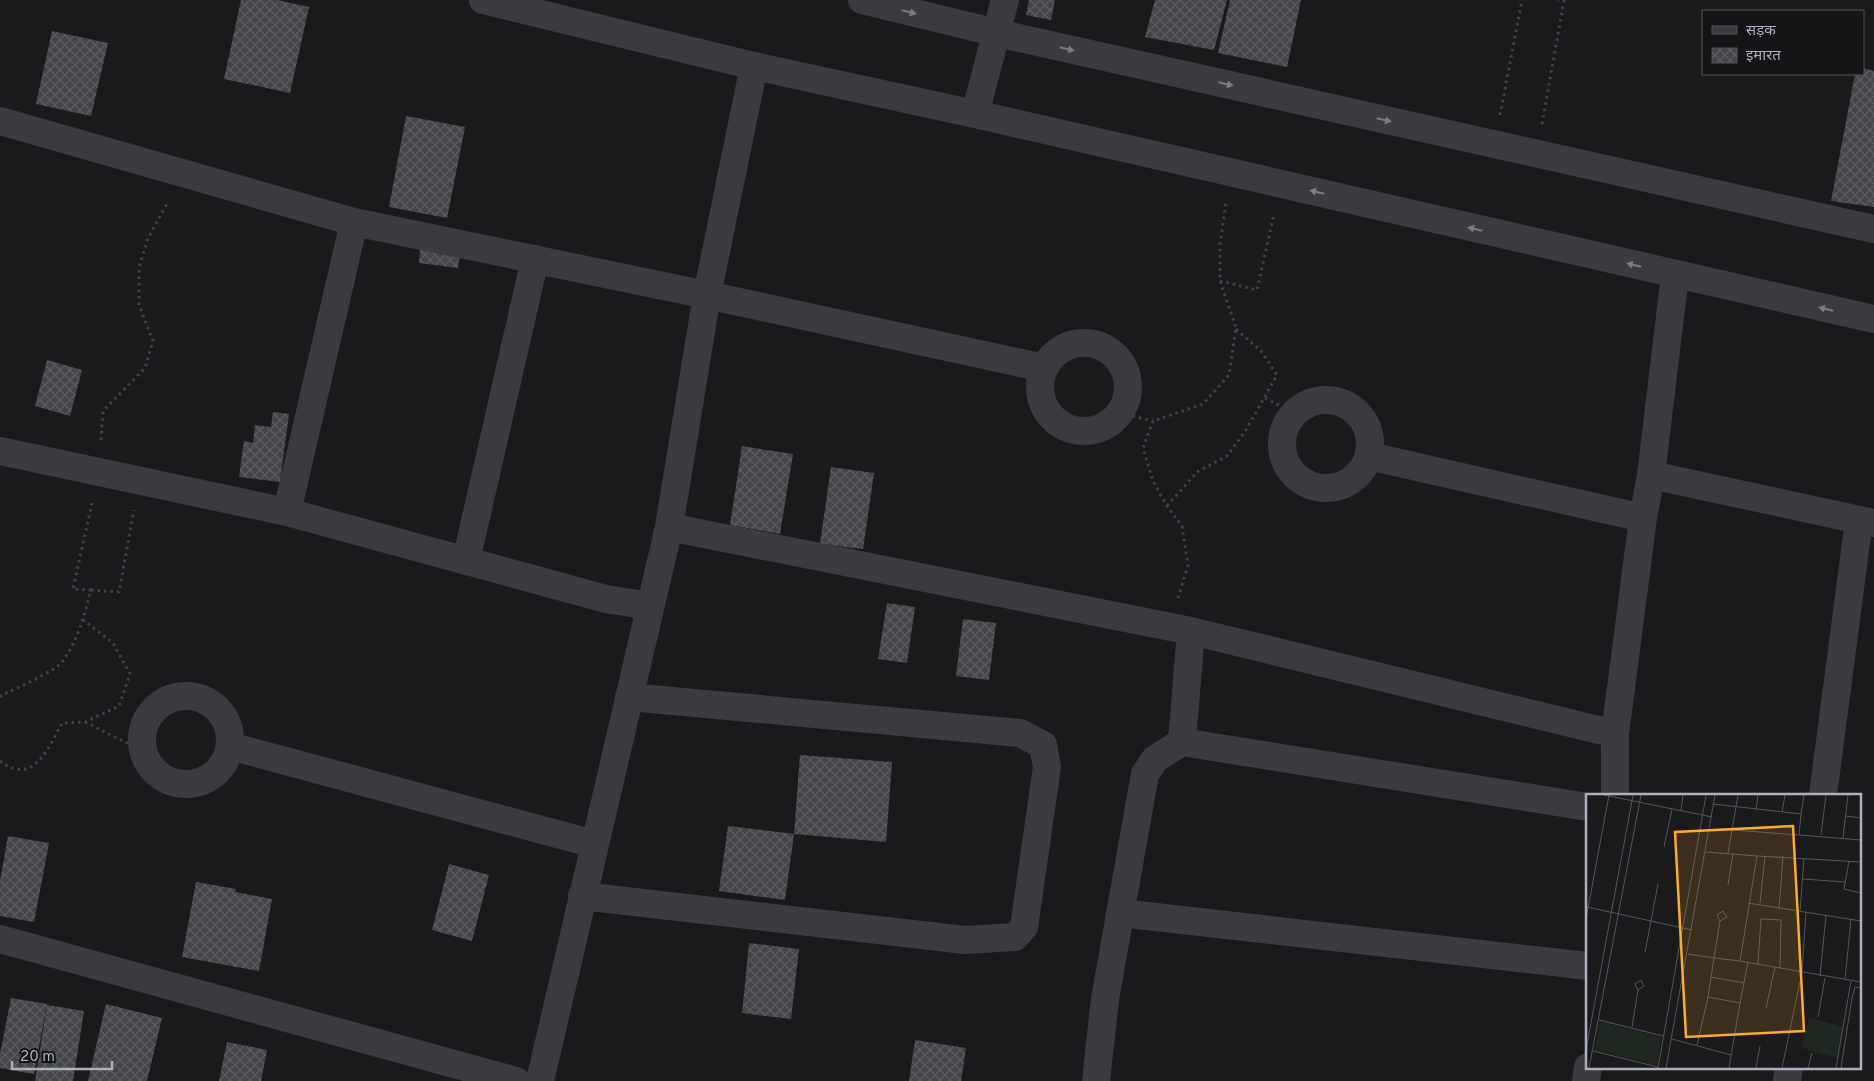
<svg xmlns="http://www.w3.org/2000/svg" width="1874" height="1081" font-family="Overpass,'Noto Sans Devanagari',sans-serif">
	<defs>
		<pattern id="building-cross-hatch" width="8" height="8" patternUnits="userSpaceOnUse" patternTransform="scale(1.25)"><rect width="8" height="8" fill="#444549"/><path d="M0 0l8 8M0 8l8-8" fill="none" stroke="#5c5d61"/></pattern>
	</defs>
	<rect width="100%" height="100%" fill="#1a1a1c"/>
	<!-- building -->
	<path fill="url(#building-cross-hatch)" d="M241 0H277L309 7 290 93 224 79Z
		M1029 0H1055L1051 20 1026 15Z
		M1155 0H1227L1214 50 1145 37Z
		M1230 0H1301L1287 67 1218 53Z
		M52 31 108 43 91 116 36 104Z
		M1863 68 1874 71V207L1831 201 1855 74H1863Z
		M406 116 465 127 447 218 389 207Z
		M420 249 460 254 458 268 419 263Z
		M47 360 82 370 70 416 35 406Z
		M273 412 289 414 280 482 239 477 244 441 253 443 255 425 271 427Z
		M742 446 793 454 780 534 730 525Z
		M831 467 874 473 863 549 820 544Z
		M887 603 915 607 907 663 878 659Z
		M963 619 996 623 989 680 956 676Z
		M800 755 892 762 886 842 794 834Z
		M728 826 794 834 785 900 719 891Z
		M8 836 49 843 34 922 0 916V881Z
		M449 864 489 875 472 941 432 930Z
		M196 882 236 889 235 892 272 899 259 971 182 957Z
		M749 943 799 949 791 1019 742 1013Z
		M11 998 47 1004 34 1074 0 1068V1054Z
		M106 1004 162 1018 147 1081H88Z
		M47 1005 84 1011 73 1081H35Z
		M915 1040 966 1048 961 1081H909Z
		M227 1042 267 1050 261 1081H219Z"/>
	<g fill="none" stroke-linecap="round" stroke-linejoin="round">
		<!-- path -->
		<path stroke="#404349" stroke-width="3" stroke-dasharray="2.5 4" stroke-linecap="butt" d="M1500 115 1522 0
			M1542 124 1564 1 1558 0
			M1220 281 1257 290 1274 214
			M1265 398 1294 413
			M1120 413 1153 421
			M101 440 103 411 145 368 153 341 139 305V268L148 238 168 202
			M1167 506 1197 472 1227 456 1246 430 1277 375 1261 351 1236 329
			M91 590 119 592 134 510
			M1178 598 1188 565 1182 526 1167 506 1153 481 1143 448 1153 421 1203 404 1229 375 1236 328 1220 281V244L1226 202
			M0 697 2 695C13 690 56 671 62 662 78 641 84 615 91 590L73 589 92 503
			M85 722 143 751
			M0 761C34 787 48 748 62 723L85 722 119 706 130 674 113 643 82 619"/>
		<!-- minor -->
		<path stroke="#3a3c42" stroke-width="28" d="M483 0 754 66 975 114 1874 319
			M862 0 997 33 1874 229
			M754 66 707 295 1044 368
			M975 114 1005 0
			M0 121 354 222 287 512 0 451
			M354 222 707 295 669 527
			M1040 387a44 44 0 1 1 88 0a44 44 0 1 1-88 0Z
			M1282 444a44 44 0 1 1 88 0a44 44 0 1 1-88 0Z
			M1369 456 1643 518
			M1651 475 1874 523
			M287 512 606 599 650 606
			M466 561 535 259
			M142 740a44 44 0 1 1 88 0a44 44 0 1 1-88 0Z
			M1182 742 1588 807
			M230 746 594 844
			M1615 795V734
			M1823 795 1859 520
			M582 896 965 940 1015 937 1024 927 1047 767 1043 745 1020 733 629 697
			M1120 913 1588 966
			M0 939 516 1081
			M540 1081 669 527 1191 631 1615 734 1643 518 1651 475 1675 275
			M1096 1081 1105 999 1145 774 1155 759 1182 742 1191 631
			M1586 1081 1588 1067
			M1787 1081 1789 1067"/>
	</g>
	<!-- one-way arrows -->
	<defs><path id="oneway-solid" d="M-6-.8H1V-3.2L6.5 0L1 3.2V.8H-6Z" transform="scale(1.25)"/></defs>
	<g fill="#787d86">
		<use href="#oneway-solid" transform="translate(909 12) rotate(14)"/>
		<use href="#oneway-solid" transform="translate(1067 49) rotate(13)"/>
		<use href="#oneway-solid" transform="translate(1226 84) rotate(13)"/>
		<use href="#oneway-solid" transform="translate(1384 120) rotate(13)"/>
		<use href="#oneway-solid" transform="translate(1317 192) rotate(-167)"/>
		<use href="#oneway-solid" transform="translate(1475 229) rotate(-167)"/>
		<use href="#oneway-solid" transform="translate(1634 265) rotate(-167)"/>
		<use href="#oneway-solid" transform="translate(1826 309) rotate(-167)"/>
	</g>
	<!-- overview -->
	<g transform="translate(1586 794)">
		<rect width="275" height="275" fill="#1a1a1c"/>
		<path d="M223 223 257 233 252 264 216 254ZM14 228 75 243 71 271 9 256Z" fill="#1f2820"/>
		<path fill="none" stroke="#54575c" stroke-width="1" d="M18 1 126 23M127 10 215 20 213 41 146 36M170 16 172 1M95 17 97 1M196 18 199 1M215 20 218 1M260 22 275 24M213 41 275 46M235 41 240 1M257 44 262 1M78 53 86 15M120 58 171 62 154 167 275 188M142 59 152 1M171 62 275 68M263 67 258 95 275 99M217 85 259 88M142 91 147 60M162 109 275 127M174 109 179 62M1 113 106 136M193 115 197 62M214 117 218 64M0 125 23 1M59 158 72 90M102 160 128 164 134 127 131 121 137 117 141 123 134 127M172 170 175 125 195 126 194 174M234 182 240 121M125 183 158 189M259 186 265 125M122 203 128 164 154 167M154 209 162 168M180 214 189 173M232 223 239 184M13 226 77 242M46 233 52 196 49 190 55 186 58 192 52 196M86 245 145 261M111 251 122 203 154 209 143 274M0 256 47 1M7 257 72 273M3 274 55 1M72 274 120 1M80 274 129 1M170 274 174 252M196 274 216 178 220 118M222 274 226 259M250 274 265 187M255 274 266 204 269 193 275 194"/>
		<path fill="#ffab2f" fill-opacity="0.15" stroke="#ffab2f" stroke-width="2.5" d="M207 32 218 237 100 243 89 38Z"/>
		<rect width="275" height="275" fill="none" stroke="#abb2bd" stroke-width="2.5"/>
	</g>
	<!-- legend -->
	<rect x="1702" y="10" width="162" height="65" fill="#151517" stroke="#515459"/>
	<rect x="1712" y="26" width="25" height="8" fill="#3a3c42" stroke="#515459"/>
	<text x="1746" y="35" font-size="15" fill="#abb2bd">सड़क</text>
	<rect x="1712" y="48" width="25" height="15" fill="url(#building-cross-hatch)" stroke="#515459"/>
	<text x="1746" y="60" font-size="15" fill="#abb2bd">इमारत</text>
	<!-- scale -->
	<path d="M12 1061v8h100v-8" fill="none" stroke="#abb2bd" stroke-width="2.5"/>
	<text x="20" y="1061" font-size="15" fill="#abb2bd" stroke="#151517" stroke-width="4" paint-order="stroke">20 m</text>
</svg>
